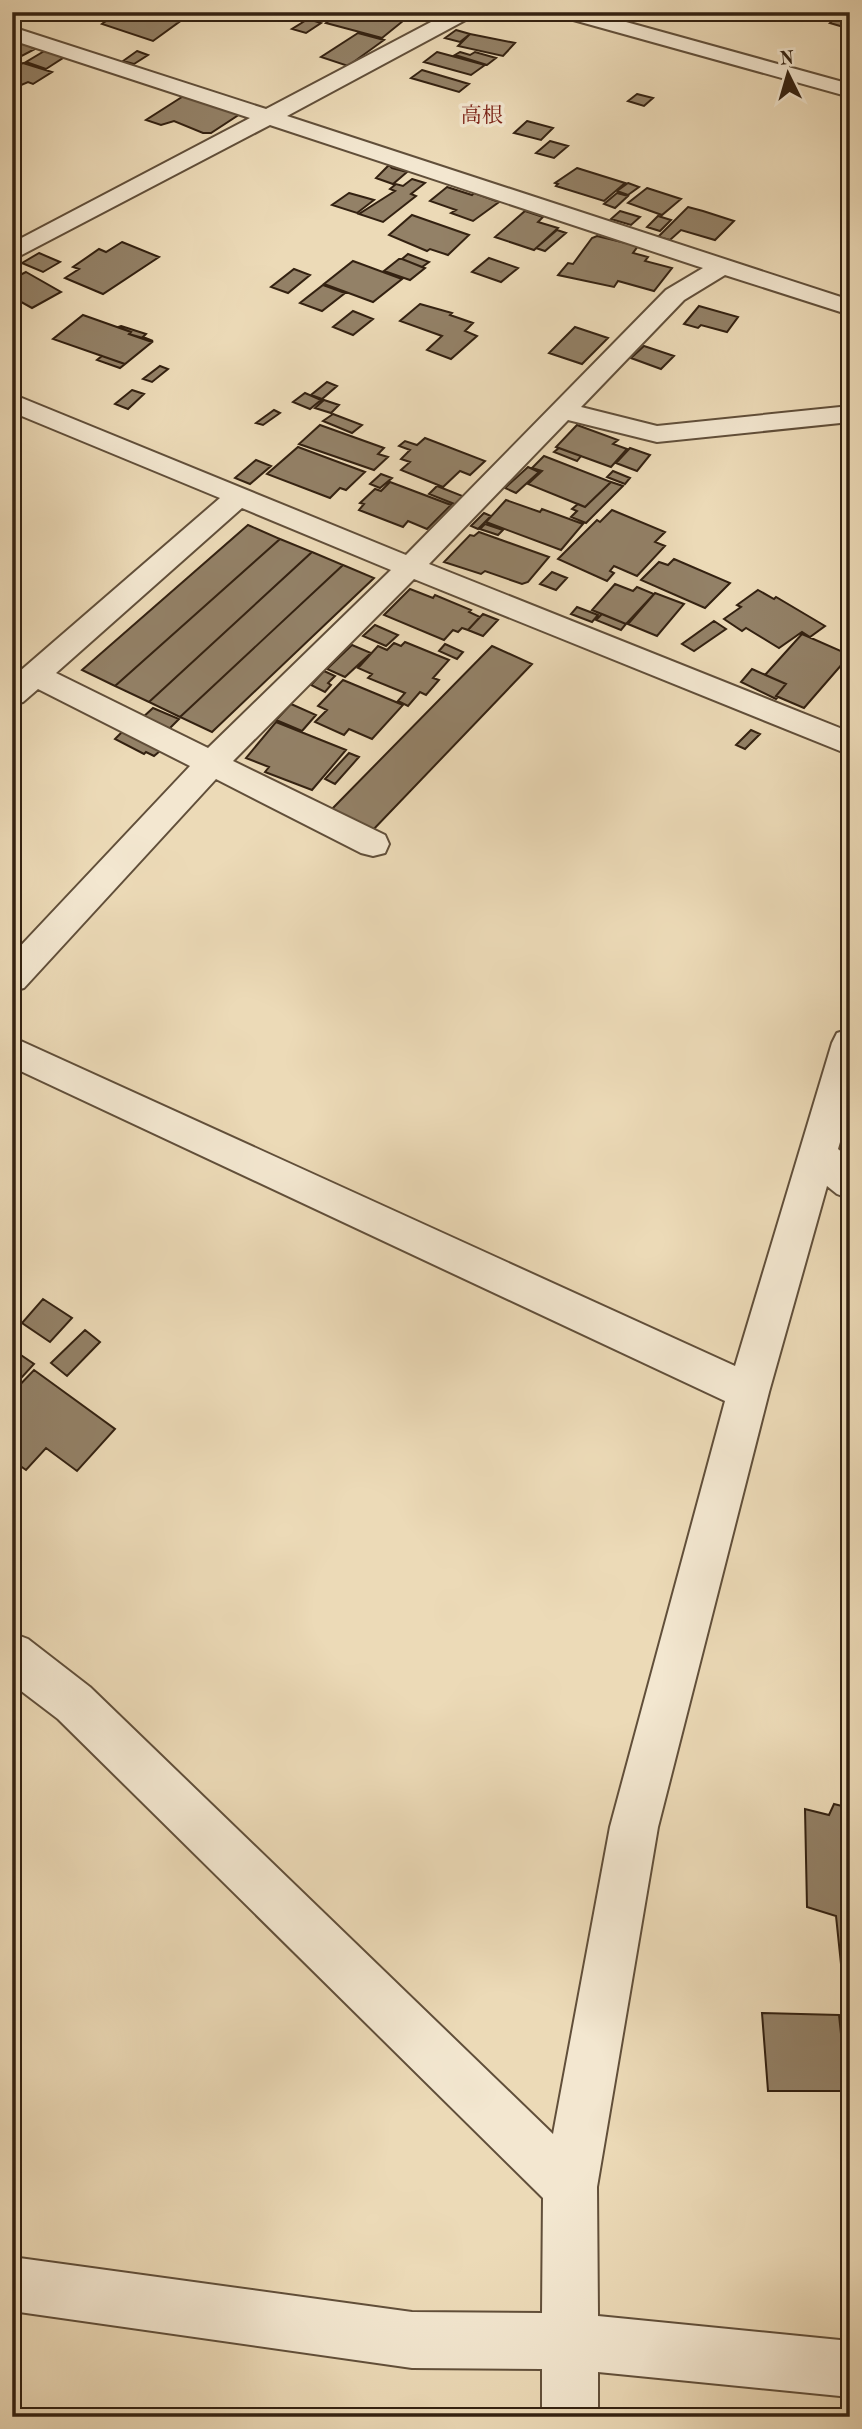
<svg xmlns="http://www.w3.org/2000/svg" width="862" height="2429" font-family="'Old Standard TT','Noto Serif JP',serif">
	<rect width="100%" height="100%" fill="#ecdab7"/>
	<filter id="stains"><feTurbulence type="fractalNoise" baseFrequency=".00286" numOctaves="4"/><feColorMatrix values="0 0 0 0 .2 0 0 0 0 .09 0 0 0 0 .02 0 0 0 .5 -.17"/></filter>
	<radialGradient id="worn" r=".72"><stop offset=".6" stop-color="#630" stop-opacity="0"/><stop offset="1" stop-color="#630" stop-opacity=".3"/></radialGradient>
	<!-- building -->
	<path fill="#938167" stroke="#332111" stroke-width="2" d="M118 12H141L155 16 160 12H169L173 13 166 18 179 22 153 41 102 24Z
		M341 12H391L386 16 403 21 382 38 326 23Z
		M844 12H850V29L830 23Z
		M308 19 321 23 306 33 292 29Z
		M456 30 470 34 460 42 445 38Z
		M358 33 384 40 348 66 321 57Z
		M470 34 515 43 503 56 458 46Z
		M12 37 35 49 14 60Z
		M46 50 66 56 46 69 26 62Z
		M137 51 148 55 134 64 123 61Z
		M437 52 485 65 471 75 424 62Z
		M460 52 470 55 475 52 496 58 487 65 455 55Z
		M23 63 52 72 33 84 28 82 12 89V68Z
		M422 70 469 84 459 92 411 78Z
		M637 94 653 98 644 106 628 101Z
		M185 95 240 114 211 133H203L174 121 161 125 146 120Z
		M527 121 553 128 541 140 514 133Z
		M550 141 568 146 554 158 536 153Z
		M389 165 392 168 407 172 393 184 376 178Z
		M577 168 625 183 604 201 556 186 558 184 555 183Z
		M412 179 425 183 411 194 416 196 383 222 359 214 395 191 390 189 396 184 403 186Z
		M628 183 639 187 628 195 617 191Z
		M447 187 472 195 474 193 499 202 473 221 451 213 456 210 430 201Z
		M647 188 681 199 662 215 628 203Z
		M349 193 374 200 357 213 332 205Z
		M617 193 628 196 615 208 604 204Z
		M688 207 703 211 734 221 715 240 681 230 670 240 658 237Z
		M525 211 543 217 538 222 558 228 534 250 495 237Z
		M620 211 640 217 631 225 611 219Z
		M412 215 469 235 448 255 430 249 427 251 389 235Z
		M658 216 671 220 660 231 647 227Z
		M557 230 566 233 545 251 536 248Z
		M597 236 638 246 633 253 648 257 645 261 672 268 654 291 618 281 614 287 558 275 568 263 573 264 592 238Z
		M122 242 159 257 103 294 65 278 79 269 73 267 99 249 106 252Z
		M39 253 60 262 43 272 22 263Z
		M408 254 429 262 422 267 402 259Z
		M489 258 518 268 501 282 472 272Z
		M399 259H402L425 268 410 280 384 271Z
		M353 261 402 279 373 302 324 284Z
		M294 269 310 275 288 293 271 287Z
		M26 272 61 292 32 308 12 297V279Z
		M323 285 345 293 322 311 300 303Z
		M420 304 452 313 450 315 473 323 465 331 477 336 451 359 427 350 442 336 400 321Z
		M699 306 738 317 727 332 701 325 698 328 684 324Z
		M353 311 373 319 353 335 333 327Z
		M83 315 131 332 129 334 152 342 125 364 53 339Z
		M121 326 146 334 143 337 153 341 129 334 131 332 118 327Z
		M575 327 608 338 582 364 549 353Z
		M644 346 674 356 661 369 631 358Z
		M102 356 125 364 120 368 97 360Z
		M160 366 168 369 152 382 143 379Z
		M327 382 337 386 322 399 311 395Z
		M132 390 144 394 128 409 115 404Z
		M305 393 321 400 310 409 293 402Z
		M324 400 339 405 331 413 315 408Z
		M274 410 280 413 263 425 256 423Z
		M333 414 362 425 352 433 323 421Z
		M320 425 384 448 378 454 388 457 374 470 299 444Z
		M577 425 618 440 613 444 627 449 611 467 556 447Z
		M425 438 485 461 470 475 460 471 443 487 401 470 410 462 401 459 410 450 399 446 405 441 417 445Z
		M298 447 365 472 346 490 340 488 330 498 267 474Z
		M559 448 581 456 577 461 554 452Z
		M630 448 650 455 637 471 616 463Z
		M544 456 611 482 585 507 528 484 542 471 532 468Z
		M256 460 271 466 250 484 235 478Z
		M528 467 539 472 516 493 505 488Z
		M613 471 630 478 625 484 607 477Z
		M381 474 392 478 380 488 370 484Z
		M390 482 451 505 427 529 408 521 403 527 359 510 364 504 360 503 375 489 381 491Z
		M611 482 623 486 586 523 571 517 577 511 572 509 578 504 585 507Z
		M437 486 465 497 457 505 429 494Z
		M506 500 540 512 542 509 583 524 561 550 486 522Z
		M612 510 665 532 655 542 665 546 637 576 614 566 610 571 614 573 607 581 558 559 597 520 600 522Z
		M484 513 491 516 478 529 471 526Z
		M485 524 503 530 498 535 480 529Z
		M248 525 280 539 115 686 82 670Z
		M479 532 549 557 528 582 522 584 485 571 481 574 444 562 470 535 474 536Z
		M280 539 312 552 149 702 115 686Z
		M312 552 343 565 180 717 149 702Z
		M674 559 730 583 705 608 641 580 659 562 668 565Z
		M343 565 374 578 212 732 180 717Z
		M552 572 567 578 556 590 540 584Z
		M615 584 633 591 637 587 654 594 626 624 592 610Z
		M410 589 433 598 435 595 471 610 469 612 480 617 468 630 462 628 458 632 453 630 444 640 384 615Z
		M758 590 774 599 776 597 825 626 810 637 802 632 779 648 746 628 742 631 724 619 741 607 737 605Z
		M655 593 684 604 657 636 628 624Z
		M577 607 598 615 592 622 571 614Z
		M483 614 498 620 483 636 468 630Z
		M602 614 626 624 621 630 596 620Z
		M714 621 726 629 694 651 682 644Z
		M375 625 398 635 386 646 363 636Z
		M802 634 850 655 804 708 776 696 786 684 765 675Z
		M405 642 449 660 433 678 439 680 426 695 420 692 408 706 398 701 405 693 368 678 372 674 358 668 378 646 387 650 394 643 401 646Z
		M445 644 463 652 457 659 439 651Z
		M352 645 371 653 345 677 327 669Z
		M492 646 532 664 371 832 329 812Z
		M752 669 786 684 776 696 778 697 776 699 741 682Z
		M324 671 335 676 328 683 331 685 325 692 311 685Z
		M343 680 403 705 372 739 349 729 344 735 315 722 327 710 318 706Z
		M291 704 316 715 302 731 276 720Z
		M153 708 179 719 167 731 141 719Z
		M276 722 346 750 312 790 265 772 269 767 246 758Z
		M751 730 760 734 745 749 736 745Z
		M122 732 160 751 154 756 146 752 144 754 115 739Z
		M349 753 359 757 335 784 325 779Z
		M43 1299 72 1318 50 1342 22 1323Z
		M85 1330 100 1342 67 1376 51 1363Z
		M12 1349 34 1364 12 1388Z
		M34 1370 115 1429 77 1471 46 1448 26 1470 12 1460V1393Z
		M834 1804 850 1808V2051L836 1916 807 1907 805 1809 829 1815Z
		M762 2013 839 2015 847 2091H768Z"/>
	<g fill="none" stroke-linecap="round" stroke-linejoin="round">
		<!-- street casing -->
		<g stroke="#614f3a" stroke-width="4">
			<path id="street" d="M450 12H476L473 16 287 116 850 300V315L725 275 684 300 581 407 657 426 850 406V422L657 442 568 420 429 564 850 732V755L414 579 233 761 385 835 389 844 385 853 373 856 361 853 216 779 24 988 12 991V955L190 766 38 689 23 702 12 705V678L220 498 12 412V394L406 555 666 290 703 268 270 125 12 260V243L250 118 12 40V27L266 109ZM242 508 391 570 208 748 56 673Z
				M556 12H590L850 84V97L559 16Z
				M850 1029V1107L838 1149 850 1159V1199L837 1194 827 1186 769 1392 658 1827 597 2187 598 2316 850 2341V2397L598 2372V2417H542V2369L412 2368 12 2311V2257L412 2312 542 2313 543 2198 58 1719 12 1684V1633L28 1639 90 1687 553 2134 610 1827 725 1401 12 1067V1037L735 1366 832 1043 837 1033Z"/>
		</g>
		<!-- street -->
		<use href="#street" fill="#f3e7d0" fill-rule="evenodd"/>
	</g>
	<g text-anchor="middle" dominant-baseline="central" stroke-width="7" stroke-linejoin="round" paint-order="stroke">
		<!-- far-quarter labels -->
		<g font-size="21" fill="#7a1f14" stroke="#f3e7d0">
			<text x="482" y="116">高根</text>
		</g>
	</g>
	<!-- margin -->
	<rect width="862" height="2429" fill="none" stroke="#ecdab7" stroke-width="42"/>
	<rect x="14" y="14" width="834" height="2401" fill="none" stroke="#332111" stroke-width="3.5"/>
	<rect x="21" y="21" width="820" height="2387" fill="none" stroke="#332111" stroke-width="2"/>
	<!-- north arrow -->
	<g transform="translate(788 74) rotate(355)" stroke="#f3e7d0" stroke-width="5" paint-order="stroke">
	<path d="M0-5L12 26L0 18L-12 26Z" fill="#332111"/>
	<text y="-10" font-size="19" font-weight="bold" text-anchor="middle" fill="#332111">N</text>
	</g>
	<rect width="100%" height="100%" filter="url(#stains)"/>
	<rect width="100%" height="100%" fill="url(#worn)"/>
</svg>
